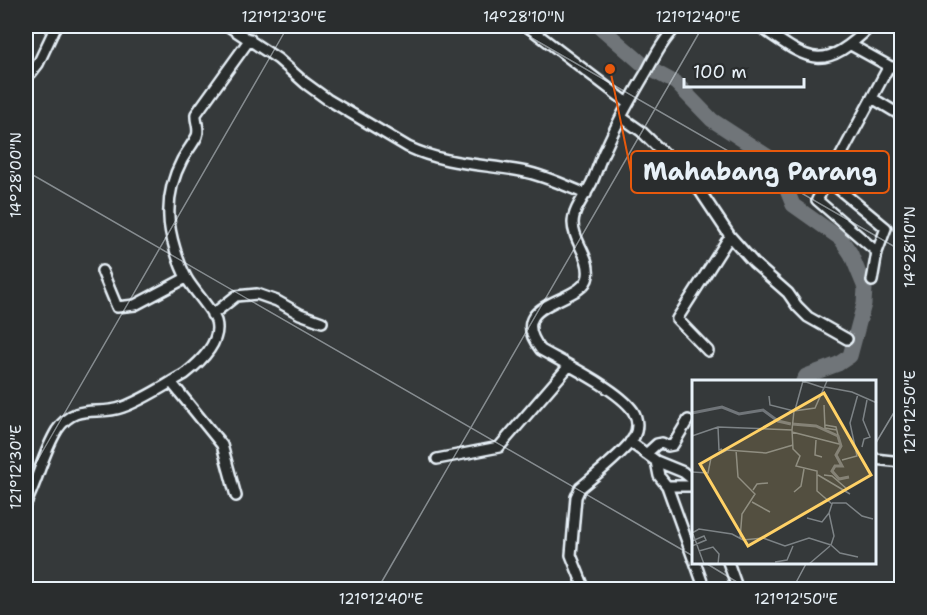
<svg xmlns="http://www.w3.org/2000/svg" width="927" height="615" font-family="'Shantell Sans',sans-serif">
	<rect width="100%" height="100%" fill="#35393a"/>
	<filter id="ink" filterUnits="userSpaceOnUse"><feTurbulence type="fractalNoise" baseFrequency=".0167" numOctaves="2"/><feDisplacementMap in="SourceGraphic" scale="12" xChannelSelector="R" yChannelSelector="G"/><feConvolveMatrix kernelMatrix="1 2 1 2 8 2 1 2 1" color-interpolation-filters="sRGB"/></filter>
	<g filter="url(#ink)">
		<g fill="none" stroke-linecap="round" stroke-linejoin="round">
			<!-- river -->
			<path stroke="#707579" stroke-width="15" d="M599 26 646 67
				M650 69 676 83 712 120 775 161 793 205 841 239 851 254 865 288 864 304 850 356 838 364 806 376 803 381"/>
			<!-- minor casing -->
			<g stroke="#e8f1f8" stroke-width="14">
				<path id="minor" d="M228 26 278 59 305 83 327 99 408 147C444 164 482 164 521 171 543 175 564 185 586 194
					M527 26 628 103
					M759 26C811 62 822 73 871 26
					M851 45 889 66 902 70
					M26 73H31L38 64 56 26
					M872 98 902 116
					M621 117 641 131 696 185 730 236 754 263 788 293 797 306 808 317 847 339
					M829 181 886 228 877 252 872 281
					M877 252 817 200 889 66
					M102 271 117 307 135 305 186 278
					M212 315 236 296 257 294 277 301 300 314 322 322
					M708 351 677 319 730 236
					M171 382 222 445 236 496
					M630 442 656 461 659 476 667 486 693 558
					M646 454 657 444 662 443 668 446 673 445 688 420
					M437 459 499 447 569 366
					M874 459 902 462
					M656 461 683 472 693 480
					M667 486H692L693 484
					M26 503C38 479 43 453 57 430 76 401 98 417 123 407 145 399 165 385 185 374 199 363 222 342 216 321 212 310 194 291 187 279 179 265 169 234 169 217 168 198 173 177 182 160 187 151 193 144 197 136 200 128 195 122 196 114L250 39
					M695 562 705 590
					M728 562 738 590
					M26 587 30 590
					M585 590 571 555 576 497 580 488C592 478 628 449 634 437 638 429 638 419 633 411 619 390 564 363 541 350 502 300 584 304 588 276 591 257 573 241 573 223 573 209 586 195 592 182 597 171 600 159 606 148 618 121 632 96 647 71 656 54 664 39 677 26"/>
			</g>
			<!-- minor -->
			<use href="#minor" stroke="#2a2d2e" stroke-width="9"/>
		</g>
	</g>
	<!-- ticks -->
	<path fill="none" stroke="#e8f1f8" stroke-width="1.5" stroke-opacity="0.45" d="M511 26 902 251M26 171 693 556M874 446 902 399M26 480 288 26M704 562 750 590M377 590 703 26M792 590 807 562"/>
	<!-- overview -->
	<g transform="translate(692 380)">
		<rect width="184" height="184" fill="#35393a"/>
		<path fill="none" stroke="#707579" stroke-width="3" d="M0 33 30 27 47 34 71 30 86 41 99 44M100 44 124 46 146 56 149 66 144 75 150 86H143L140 91 147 99 157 97"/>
		<path fill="none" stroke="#7d8386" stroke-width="1.5" d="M111 1 132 8M135 1 123 28 102 31 100 50 101 69 108 76 104 86 125 91V111L140 124 137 133 142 156 139 165M133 7 160 12 185 23M77 16 78 25 102 31M132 25 133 48 145 50M103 30 111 1M133 45 144 47 146 55M26 47 27 70 30 69M100 52 147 64M0 56 26 47 100 50M124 60 123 75 130 77M170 67 172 59 178 57 171 40 175 20M44 70 46 97 63 114 50 134 48 159M150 80 165 76 158 43 166 14M0 92 16 93 19 78 35 70 74 73 101 65M126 95 158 114M132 95 140 96 155 109M61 110 65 104 76 103M102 112 109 106 112 89M60 122 78 132M140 123H154L170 136 181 139M115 138 130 142 137 133M0 153 7 149 40 154 51 160 71 158 93 166 117 158 139 165M1 154 12 184M0 161 12 156 14 160 0 166M139 165 148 173 166 177M7 171 21 167 27 174 26 184M83 182 95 180 101 166M117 184 138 166"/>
		<path fill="#ffd166" fill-opacity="0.15" stroke="#ffd166" stroke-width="3" d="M132 13 179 95 56 166 8 84Z"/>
		<rect width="184" height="184" fill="none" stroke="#e8f1f8" stroke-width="3"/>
	</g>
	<!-- callouts -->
	<path fill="none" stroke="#e8590c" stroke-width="2" d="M610 69L631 172"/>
	<circle fill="#e8590c" stroke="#2a2d2e" stroke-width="2" cx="610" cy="69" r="6"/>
	<rect fill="#2a2d2e" stroke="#e8590c" stroke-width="2" x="631" y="151" width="258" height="42" rx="6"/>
	<g font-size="24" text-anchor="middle" font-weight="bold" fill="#e8f1f8">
		<text x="760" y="180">Mahabang Parang</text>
	</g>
	<!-- margin -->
	<rect width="927" height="615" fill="none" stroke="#2a2d2e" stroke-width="66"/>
	<!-- scale -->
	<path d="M684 78v9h120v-9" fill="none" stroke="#e8f1f8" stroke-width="3"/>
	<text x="693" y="78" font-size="18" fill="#e8f1f8" stroke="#2a2d2e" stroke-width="4.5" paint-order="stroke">100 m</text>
	<rect x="33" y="33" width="861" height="549" fill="none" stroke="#e8f1f8" stroke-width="2"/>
	<g font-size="15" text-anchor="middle" fill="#e8f1f8">
		<text x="284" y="22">121°12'30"E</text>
		<text x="524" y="22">14°28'10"N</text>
		<text x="698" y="22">121°12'40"E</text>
		<text transform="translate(16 175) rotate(-90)" y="5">14°28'00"N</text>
		<text transform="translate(910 247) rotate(-90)" y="5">14°28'10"N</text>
		<text transform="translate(910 412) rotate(-90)" y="5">121°12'50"E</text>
		<text transform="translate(16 467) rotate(-90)" y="5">121°12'30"E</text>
		<text x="381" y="604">121°12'40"E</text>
		<text x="796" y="604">121°12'50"E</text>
	</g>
</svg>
